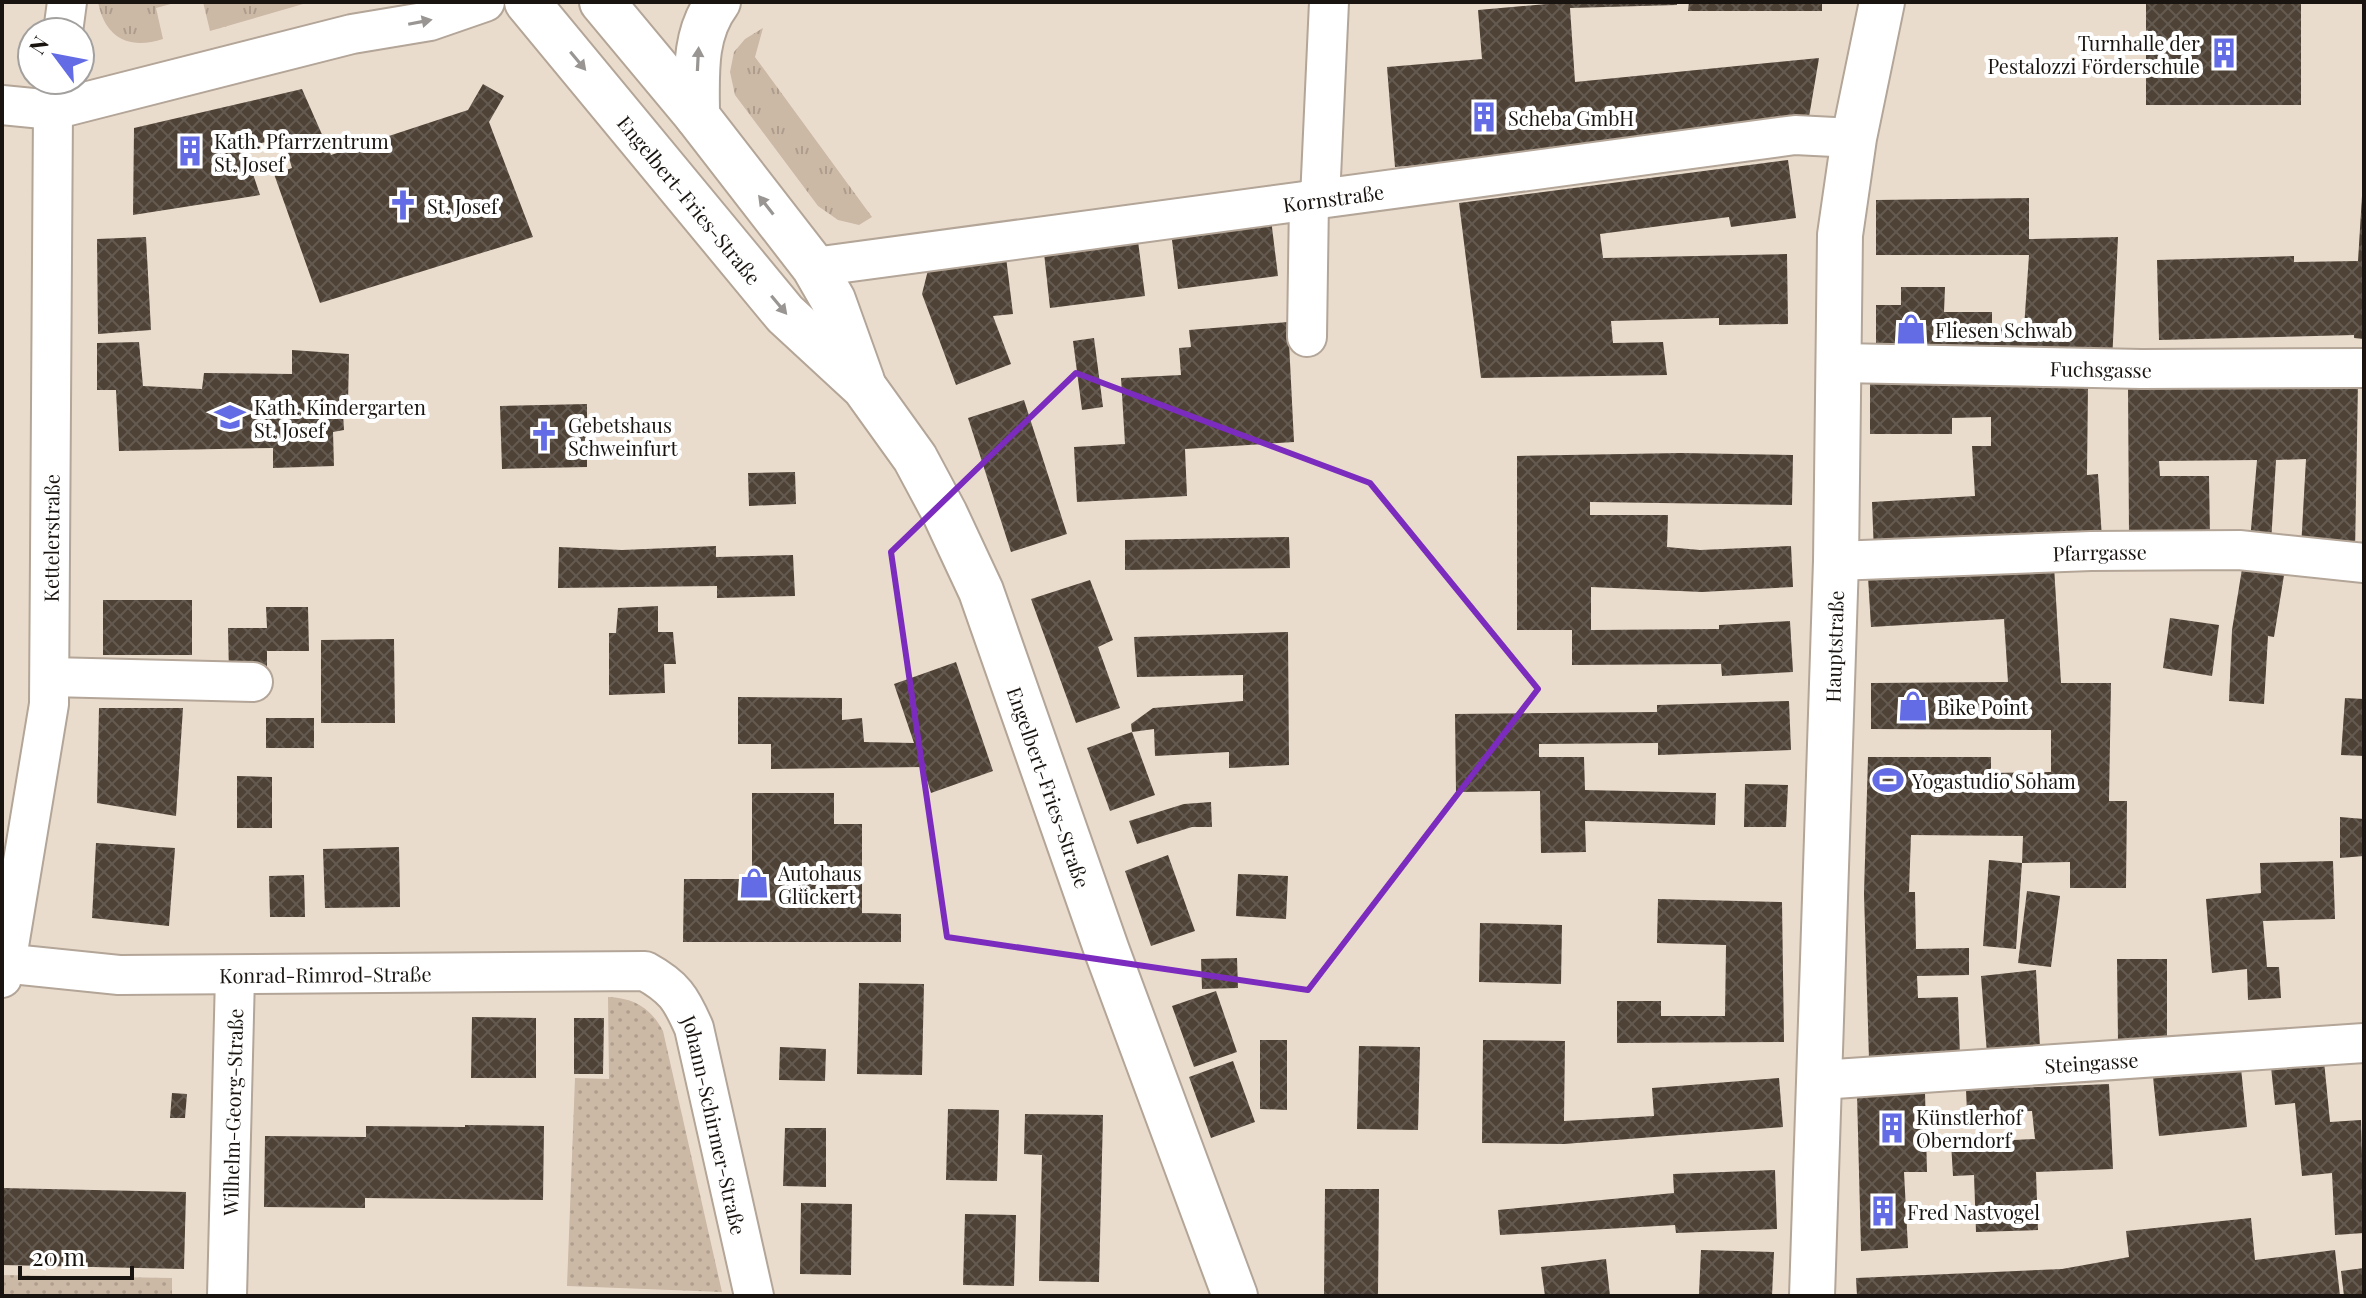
<svg xmlns="http://www.w3.org/2000/svg" width="2366" height="1298" font-family="'Playfair Display',serif">
	<defs>
		<pattern id="grass-tufts" width="24" height="20" patternUnits="userSpaceOnUse" patternTransform="scale(2)"><rect width="24" height="20" fill="#cbb8a5"/><path d="M3 7l-1-3M5 7V3M7 7l1-3M15 17l-1-3M17 17v-4M19 17l1-3" fill="none" stroke="#ae9d8d"/></pattern>
		<pattern id="park-dots" width="8" height="8" patternUnits="userSpaceOnUse" patternTransform="scale(2)"><rect width="8" height="8" fill="#cbb8a5"/><path d="M2 2h.1M6 6h.1" fill="none" stroke="#ae9d8d" stroke-width="1.8" stroke-linecap="round"/></pattern>
		<pattern id="building-cross-hatch" width="8" height="8" patternUnits="userSpaceOnUse" patternTransform="scale(2)"><rect width="8" height="8" fill="#4e4236"/><path d="M0 0l8 8M0 8l8-8" fill="none" stroke="#645a50"/></pattern>
	</defs>
	<rect width="100%" height="100%" fill="#eadccd"/>
	<!-- grass -->
	<path fill="url(#grass-tufts)" d="M98 2H178L156 8 163 39C129 50 105 38 98 2Z
		M203 2H310L210 31Z
		M763 28 755 57 872 217 859 225 838 220 818 206 735 95 730 72 734 52 745 39Z"/>
	<!-- park -->
	<path fill="url(#park-dots)" d="M608 997C634 998 651 1008 663 1031L722 1292 567 1286 575 1078 609 1079Z
		M2 1275 172 1278V1296H2Z"/>
	<!-- building -->
	<path fill="url(#building-cross-hatch)" d="M1570 2H1677V5L1570 8 1575 82 1819 58 1808 123 1581 152 1395 167 1387 67 1482 59 1478 10Z
		M1689 2H1822V11H1688Z
		M2146 2H2301V105H2146Z
		M483 84 504 96 489 122 533 237 320 303 274 174 292 168 283 138 244 147 260 195 133 215 134 128 302 89 331 155 468 110Z
		M1788 160 1796 218 1731 227 1729 217 1600 234 1603 258 1787 254 1788 324 1719 325V318L1611 321 1613 343 1663 342 1667 375 1481 378 1459 203Z
		M2362 196H2364V339L2354 338V335L2159 340 2157 260 2294 256V262L2358 261Z
		M2029 198V239L2118 237 2112 362 1876 360V305H1901V287H1945L1944 312H1992V327L2024 328 2029 255H1876V200Z
		M1271 219 1278 276 1178 289 1171 232Z
		M146 237 151 330 98 334 97 239Z
		M1138 241 1145 296 1050 308 1044 253Z
		M1006 257 1013 314 993 316 1011 364 956 385 922 294 929 266Z
		M1288 322 1294 442 1185 449 1187 496 1077 502 1074 447 1125 444 1121 378 1181 375 1179 348 1191 347 1189 330Z
		M1094 338 1103 407 1082 410 1073 341Z
		M139 342 143 386 202 389 204 373 292 374V350L349 354 348 404 342 397 344 430 333 432 334 466 273 468V448L119 451 116 390H97V343Z
		M1870 380 1952 384H2088L2087 475 2098 474 2102 539 1874 553 1872 502 1975 496 1972 446H1991V417L1952 418V434H1870Z
		M2358 382 2355 553 2301 548 2306 459 2276 460 2271 543 2250 541 2257 460 2159 461 2160 476H2209L2210 535 2129 536 2128 384Z
		M1024 400 1067 534 1011 552 968 418Z
		M587 404V467L502 469 500 406Z
		M1681 453 1793 455 1792 505 1590 502V515H1668L1667 547 1700 550 1791 546 1793 587 1702 592 1591 587V630L1719 629V625L1790 621 1793 672 1722 676 1721 664 1572 665V630H1517V456Z
		M795 472 796 504 749 506 748 473Z
		M1289 537 1290 568 1125 570V540Z
		M716 546V557L793 555 795 596 717 598V586L558 588 559 547 622 550Z
		M2243 563 2285 569 2274 637 2268 636 2264 704 2229 701 2232 630Z
		M2054 566 2061 683H2111L2109 801H2127L2126 888H2070V862L2022 863 2016 949 1983 946 1989 860 2022 863 2023 836 1911 835 1909 892H1915L1916 949 1969 948V975L1917 976 1918 998 1958 997 1960 1056 1869 1059 1864 894 1868 757H1991V773L2051 772V730L1871 729V683L2008 682 2004 619 1871 627 1868 577Z
		M1090 580 1113 640 1098 647 1120 708 1076 723 1031 599Z
		M103 600H192V655H103Z
		M658 606V632H673L676 664H664L665 693 609 695V633H616L618 608Z
		M266 607H308L309 651H267V675H229L228 628H267Z
		M2170 618 2219 625 2212 676 2163 668Z
		M1288 632 1289 765 1229 768V752L1155 756 1154 729 1132 732 1131 724 1153 708 1243 701V675L1137 677 1134 637Z
		M394 639 395 723H321V640Z
		M956 662 993 771 931 793 923 767 771 769V744H738V697L842 698V720L862 718 864 742 914 743 894 684Z
		M2345 698 2364 699V756L2341 755Z
		M1789 701 1791 750 1658 755V743L1539 744V757H1584L1585 790 1716 793 1715 825 1585 821 1586 852 1541 853 1540 791 1456 792 1455 714 1657 712V705Z
		M99 708H183L176 816 97 803Z
		M266 718H314V748H266Z
		M1132 732 1155 795 1110 811 1087 748Z
		M237 776 272 777V828H237Z
		M1745 784 1788 785 1786 827H1744Z
		M752 793H834V824H862V913L901 914V942H683L684 879H752Z
		M1211 802 1212 827H1192L1137 844 1129 821 1184 804Z
		M2340 817 2364 819V856L2340 858Z
		M96 843 175 848 169 926 92 918Z
		M399 847 400 907 325 908 323 849Z
		M1168 855 1195 931 1151 946 1125 871Z
		M2333 861 2335 919 2263 921 2267 967H2279L2281 998 2248 1000 2247 969 2212 973 2206 899 2261 893 2260 863Z
		M1238 874 1288 876 1286 919 1236 916Z
		M304 875 305 917H270L269 876Z
		M2027 891 2060 896 2051 967 2018 963Z
		M1658 899 1782 902 1784 1042 1617 1043V1001H1661V1016H1725L1726 945 1657 943Z
		M1480 923 1562 925 1561 984 1479 982Z
		M1237 958 1238 988 1202 989 1201 959Z
		M2117 959H2167V1040L2118 1041Z
		M2036 970 2040 1048 1987 1054 1981 976Z
		M859 983 924 984 922 1075 857 1074Z
		M1216 991 1237 1052 1194 1067 1172 1006Z
		M472 1017 536 1018V1078H471Z
		M574 1018H604L603 1074H574Z
		M1260 1040H1287V1110L1260 1109Z
		M1483 1040 1565 1041 1564 1121 1654 1116 1652 1088 1779 1078 1783 1127 1564 1144 1482 1143Z
		M1359 1046 1420 1047 1418 1130 1357 1129Z
		M780 1047 826 1049 825 1081 779 1080Z
		M1233 1061 1255 1122 1211 1138 1189 1077Z
		M2324 1061 2330 1122 2361 1120 2364 1233 2335 1235 2332 1173 2302 1176 2295 1103 2275 1105 2271 1067Z
		M2241 1068 2247 1127 2159 1136 2153 1077Z
		M2109 1084 2113 1169 2036 1172 2038 1230 1976 1232 1974 1175 1953 1176 1951 1143 2035 1139 2032 1111 1967 1113 1966 1090Z
		M1925 1092 1927 1172H1904L1908 1248 1861 1251 1857 1094Z
		M172 1093 187 1094 185 1118H170Z
		M948 1109 999 1110 997 1181 946 1180Z
		M1025 1114 1103 1115 1099 1282 1039 1281 1042 1155 1024 1154Z
		M465 1125 544 1126 543 1200 365 1198V1208L264 1207 265 1136 366 1137V1126L465 1127Z
		M785 1128H826V1187L783 1186Z
		M1775 1170 1777 1229 1676 1233 1675 1225 1500 1235 1498 1210 1674 1193 1673 1174Z
		M2 1188 186 1192 184 1269 2 1265Z
		M1325 1189H1379L1378 1296H1324Z
		M801 1203 852 1204 851 1275 800 1274Z
		M965 1214 1016 1215 1014 1286 963 1285Z
		M2251 1218 2255 1260 2335 1250 2340 1296H1857L1856 1278 2062 1269 2129 1257 2126 1231Z
		M1701 1250 1774 1252 1772 1296 1699 1294Z
		M1606 1259 1610 1296H1545L1541 1267Z
		M2364 1268V1296H2344L2341 1271Z"/>
	<g fill="none" stroke-linecap="round" stroke-linejoin="round">
		<!-- minor casing -->
		<g stroke="#b3a597" stroke-width="42">
			<g id="minor">
				<path d="M63 32 67 2"/>
				<path d="M2 105 53 110 352 34 430 21 485 2"/>
				<path d="M1320 199 1329 2"/>
				<path id="s1" d="M814 267 1795 135 1854 138"/>
				<path d="M1307 337 1309 200"/>
				<path id="s2" d="M1839 363 2142 369 2364 368"/>
				<path id="s3" d="M1836 561 2091 551 2239 550 2364 563"/>
				<path d="M50 677 253 682"/>
				<path id="s4" d="M2 963 119 975 645 971C674 987 681 998 694 1028L754 1296"/>
				<path id="s5" d="M2 978 6 964 49 704 53 110 57 80"/>
				<path id="s6" d="M1820 1080 2364 1043"/>
				<path id="s7" d="M227 1296 235 976"/>
			</g>
		</g>
		<!-- major casing -->
		<g stroke="#b3a597" stroke-width="48">
			<g id="major">
				<path id="s8" d="M527 2 785 314 864 387 915 458 945 514 981 591 1107 951 1235 1296"/>
				<path d="M602 2 697 116 814 267 833 300 862 381"/>
				<path d="M697 116C697 77 693 35 718 2"/>
				<path id="s9" d="M1812 1296 1836 561 1840 235 1854 138 1882 2"/>
			</g>
		</g>
		<!-- minor -->
		<use href="#minor" stroke="#fff" stroke-width="38"/>
		<!-- major -->
		<use href="#major" stroke="#fff" stroke-width="44"/>
	</g>
	<!-- one-way arrows -->
	<defs><path id="oneway-solid" d="M-6-.8H1V-3.2L6.5 0L1 3.2V.8H-6Z" transform="scale(2)"/></defs>
	<g fill="#989593">
		<use href="#oneway-solid" transform="translate(420 22) rotate(-11)"/>
		<use href="#oneway-solid" transform="translate(698 59) rotate(-87)"/>
		<use href="#oneway-solid" transform="translate(578 61) rotate(50)"/>
		<use href="#oneway-solid" transform="translate(766 205) rotate(-128)"/>
		<use href="#oneway-solid" transform="translate(779 305) rotate(50)"/>
	</g>
	<!-- marked area -->
	<path fill="none" stroke="#7b2cbf" stroke-width="6" stroke-linejoin="round" d="M1076 373 1370 483 1538 689 1308 990 947 937 891 552Z"/>
	<!-- icons -->
	<defs>
		<g id="building-bare" transform="scale(2.4)"><path d="M-4-6H4V6H1V3H-1V6H-4ZM-2.5-4.3h1.7v1.8h-1.7ZM.8-4.3h1.7v1.8H.8ZM-2.5-1h1.7V.8h-1.7ZM.8-1h1.7V.8H.8Z" fill="#636ce4" stroke="#fff" stroke-width="2.5" paint-order="stroke"/></g>
		<g id="church-bare" transform="scale(2.4)"><path d="M-1.2-6h2.4v3.5h3.3v2.4h-3.3V6h-2.4V-.1h-3.3v-2.4h3.3Z" fill="#636ce4" stroke="#fff" stroke-width="2.5" paint-order="stroke"/></g>
		<g id="shop-bare" transform="scale(2.4)"><path d="M-5-2.5h2.3a2.7 3.5 0 0 1 5.4 0H5L5.5 6h-11ZM-1.5-2.5h3a1.5 2.3 0 0 0-3 0Z" fill="#636ce4" stroke="#fff" stroke-width="2.5" paint-order="stroke"/></g>
		<g id="school-bare" transform="scale(2.4)"><path d="M0-5L7-2L0 1L-7-2ZM-4 1L0 2.5L4 1V4Q0 6-4 4Z" fill="#636ce4" stroke="#fff" stroke-width="2.5" paint-order="stroke"/></g>
		<g id="stadium-bare" transform="scale(2.4)"><path d="M0-5a6.5 5 0 1 0 0 10a6.5 5 0 1 0 0-10ZM-3.5-1.8h7v3.6h-7Z" fill="#636ce4" stroke="#fff" stroke-width="2.5" paint-order="stroke"/></g>
	</defs>
	<g fill-rule="evenodd">
		<use href="#building-bare" x="2224" y="53"/>
		<use href="#building-bare" x="1484" y="117"/>
		<use href="#building-bare" x="190" y="151"/>
		<use href="#church-bare" x="403" y="205"/>
		<use href="#shop-bare" x="1911" y="329"/>
		<use href="#school-bare" x="230" y="417"/>
		<use href="#church-bare" x="544" y="436"/>
		<use href="#shop-bare" x="1913" y="706"/>
		<use href="#stadium-bare" x="1888" y="780"/>
		<use href="#shop-bare" x="754" y="883"/>
		<use href="#building-bare" x="1892" y="1128"/>
		<use href="#building-bare" x="1883" y="1211"/>
	</g>
	<g text-anchor="middle" dominant-baseline="central" stroke-width="8" stroke-linejoin="round" paint-order="stroke">
		<!-- poi labels -->
		<g font-size="20" fill="#19140f" stroke="#fff" text-anchor="start">
			<text x="2200" y="42" text-anchor="end">Turnhalle der<tspan x="2200" dy="23">Pestalozzi Förderschule</tspan></text>
			<text x="1508" y="117">Scheba GmbH</text>
			<text x="214" y="140">Kath. Pfarrzentrum<tspan x="214" dy="23">St. Josef</tspan></text>
			<text x="427" y="205">St. Josef</text>
			<text x="1935" y="329">Fliesen Schwab</text>
			<text x="254" y="406">Kath. Kindergarten<tspan x="254" dy="23">St. Josef</tspan></text>
			<text x="568" y="424">Gebetshaus<tspan x="568" dy="23">Schweinfurt</tspan></text>
			<text x="1937" y="706">Bike Point</text>
			<text x="1912" y="780">Yogastudio Soham</text>
			<text x="778" y="872">Autohaus<tspan x="778" dy="23">Glückert</tspan></text>
			<text x="1916" y="1116">Künstlerhof<tspan x="1916" dy="23">Oberndorf</tspan></text>
			<text x="1907" y="1211">Fred Nastvogel</text>
		</g>
		<!-- street labels -->
		<g font-size="20" fill="#19140f" stroke="#fff">
			<text stroke="none"><textPath href="#s1" startOffset="524">Kornstraße</textPath></text>
			<text stroke="none"><textPath href="#s8" startOffset="256">Engelbert-Fries-Straße</textPath></text>
			<text stroke="none"><textPath href="#s2" startOffset="262">Fuchsgasse</textPath></text>
			<text stroke="none"><textPath href="#s5" startOffset="444">Kettelerstraße</textPath></text>
			<text stroke="none"><textPath href="#s3" startOffset="264">Pfarrgasse</textPath></text>
			<text stroke="none"><textPath href="#s9" startOffset="650">Hauptstraße</textPath></text>
			<text stroke="none"><textPath href="#s8" startOffset="956">Engelbert-Fries-Straße</textPath></text>
			<text stroke="none"><textPath href="#s4" startOffset="324">Konrad-Rimrod-Straße</textPath></text>
			<text stroke="none"><textPath href="#s6" startOffset="272">Steingasse</textPath></text>
			<text stroke="none"><textPath href="#s7" startOffset="184">Wilhelm-Georg-Straße</textPath></text>
			<text stroke="none"><textPath href="#s4" startOffset="820">Johann-Schirmer-Straße</textPath></text>
		</g>
	</g>
	<!-- border -->
	<rect width="2366" height="1298" fill="none" stroke="#19140f" stroke-width="8"/>
	<!-- north arrow -->
	<g transform="translate(56 56) rotate(302)"><circle r="38" fill="#ffffff" stroke="#a3a19f" stroke-width="2"/>
	<path d="M0-6L14 30L0 20L-14 30Z" fill="#636ce4"/>
	<text y="-12" font-size="22" font-weight="bold" text-anchor="middle" fill="#19140f">N</text>
	</g>
	<!-- scale -->
	<path d="M20 1266v12h112v-12" fill="none" stroke="#19140f" stroke-width="4"/>
	<text x="32" y="1266" font-size="24" fill="#19140f" stroke="#ffffff" stroke-width="6" paint-order="stroke">20 m</text>
</svg>
